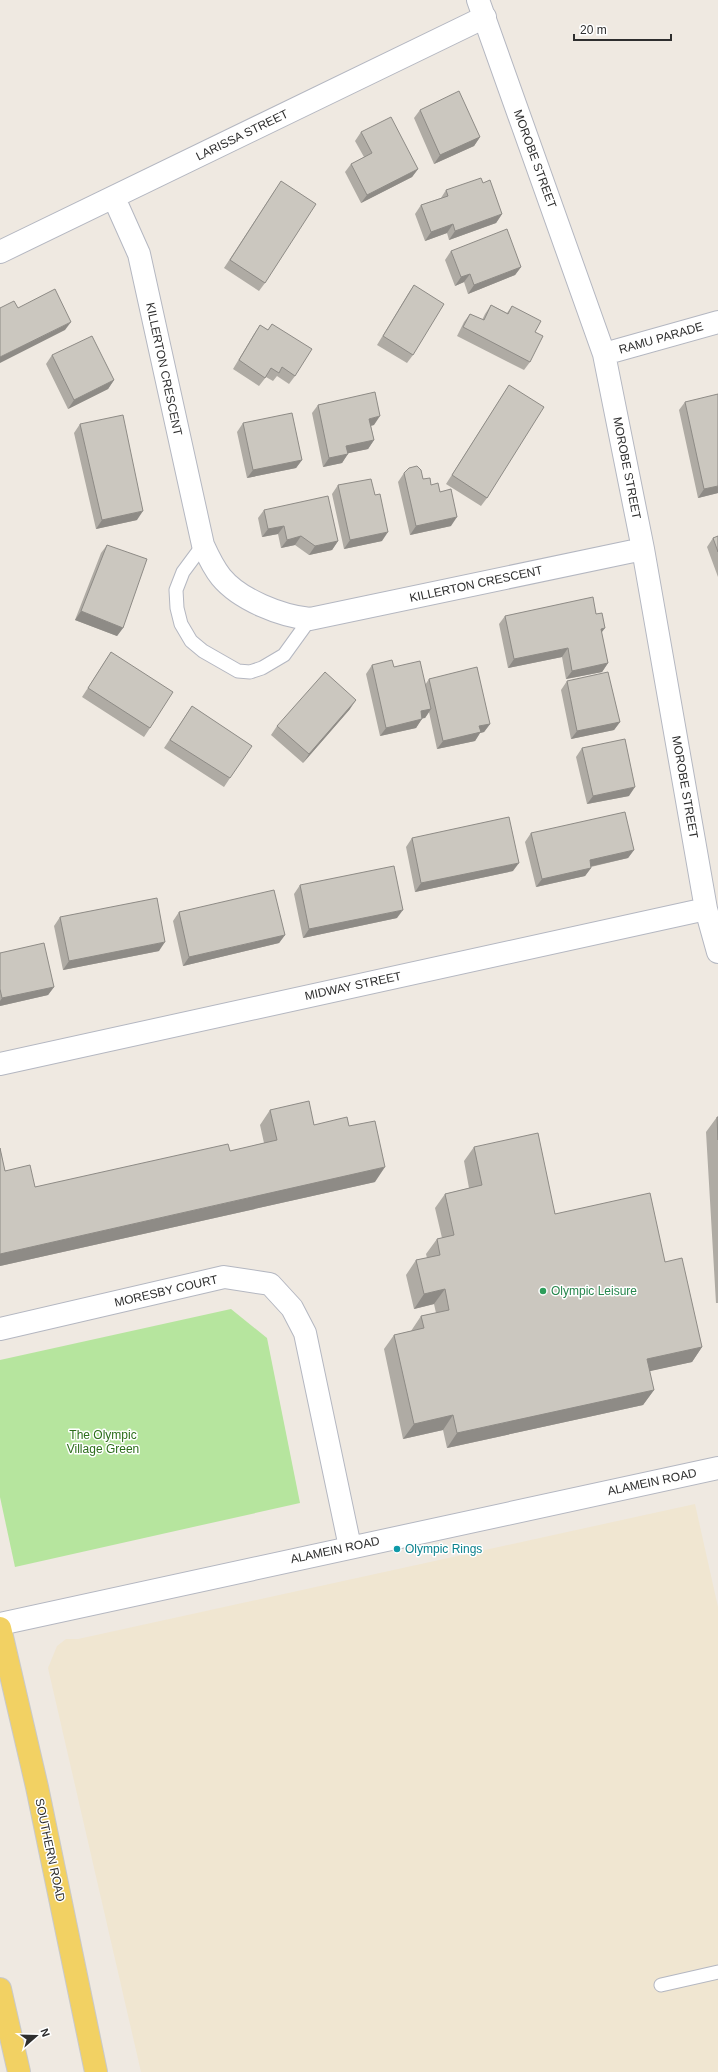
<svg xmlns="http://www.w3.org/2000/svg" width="718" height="2072" font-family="Arial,sans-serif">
	<rect width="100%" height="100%" fill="#efe9e1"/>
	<!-- education -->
	<path fill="#f0e6d1" d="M695 1504 718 1607V2072H141L48 1668 57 1646 66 1639H78Z"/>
	<!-- green -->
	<path fill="#b6e59e" d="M231 1309 267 1338 300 1503 15 1567 0 1497V1360Z"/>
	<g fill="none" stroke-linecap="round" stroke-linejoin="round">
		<!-- service casing -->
		<g stroke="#b4b7c1" stroke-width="15">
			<path id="service" d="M203 545 183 572 176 590 177 608 181 624 191 641 203 651 238 671 250 672 262 668 284 655 310 619
				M661 1985 718 1972"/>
		</g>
		<!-- minor casing -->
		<g stroke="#b4b7c1" stroke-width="24">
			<path id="minor" d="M478 0 604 354 643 549 706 909 718 952
				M114 198 139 254 203 545C208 556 213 567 221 577 240 600 281 616 310 619L643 549
				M0 252 485 17
				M604 354 718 322
				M0 1064 706 909
				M0 1329 224 1277 270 1284 292 1308 305 1333 350 1547
				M0 1624 718 1468"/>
		</g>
		<!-- primary casing -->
		<g stroke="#c9c9c9" stroke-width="24">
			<path id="primary" d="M0 1628 37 1787 96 2072
				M0 1989 19 2072"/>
		</g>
		<!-- service -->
		<use href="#service" stroke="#fff" stroke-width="13"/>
		<!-- minor -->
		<use href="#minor" stroke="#fff" stroke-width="22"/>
		<!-- primary -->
		<use href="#primary" stroke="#f2d163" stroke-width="22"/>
	</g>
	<!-- wall -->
	<path fill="#afaba4" d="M420 110 480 137 474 146 434 164 414 118Z
		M361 132 418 169 412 177 361 203 345 172 351 164 364 157 355 141Z
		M483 183 502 214 496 223 449 240 447 233 425 241 415 214 421 205 441 198 446 190Z
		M275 190 265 283 259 291 224 268Z
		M451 251 521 267 515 275 468 294 464 282 455 286 445 260Z
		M414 285 413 355 407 363 377 345 408 294Z
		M491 305 507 313 512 306 535 332 530 362 524 370 457 336 464 322 470 314 482 320 485 314Z
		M272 324 295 376 289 384 277 376 273 381 266 377 259 386 233 369 254 334 260 325 268 330Z
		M52 355 114 380 108 389 68 409 46 364Z
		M509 385 487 498 481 506 446 484Z
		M685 402 718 493 698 498 679 410Z
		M318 405 374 425 371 426 374 440 368 449 348 453 342 463 323 467 312 413Z
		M243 423 302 460 296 468 247 478 237 432Z
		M80 424 137 520 96 529 74 433Z
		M404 473 423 479 440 492 451 526 410 535 398 482Z
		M338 485 375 495 382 541 344 549 332 494Z
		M264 510 338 541 332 550 309 555 295 545 281 548 278 534 262 537 258 518Z
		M718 536V577L707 547 713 538Z
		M107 545 123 628 117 636 75 620 101 553Z
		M596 614 605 628 601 632 608 663 602 672 566 679 562 657 508 668 499 624 505 616Z
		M111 652 150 728 144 737 82 697Z
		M372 665 394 667 425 685 429 679 490 724 484 732 480 733 475 741 437 749 429 712 425 718H422L416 728 380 736 366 674Z
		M567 681 620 722 614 730 571 739 561 690Z
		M192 706 230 778 224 787 164 748Z
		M350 709 303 763 271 735 277 726Z
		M582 748 629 796 587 804 576 757Z
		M531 833 634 850 628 858 591 867V868L585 876 536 887 525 842Z
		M412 838 513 871 415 892 406 847Z
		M300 885 397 918 303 938 294 894Z
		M179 912 285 935 279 943 183 966 173 921Z
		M60 917 159 951 63 970 54 926Z
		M0 953 54 987 48 995 0 1006Z
		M270 1110 314 1125 349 1126 375 1182 0 1266V1148L5 1171 35 1187 230 1151 264 1143 260 1125Z
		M717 1117H718V1303H716L706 1132Z
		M474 1147 555 1214 665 1262 702 1347 692 1362 649 1371 654 1390 643 1405 447 1448 443 1430 403 1439 384 1349 394 1335 411 1331 421 1316 436 1313 434 1304 414 1309 406 1275 416 1260 427 1258 426 1254 437 1239 442 1238 435 1208 445 1194 469 1188 464 1161Z"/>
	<!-- shaded-wall -->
	<path fill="#8e8b86" d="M480 137 474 146 434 164 440 155Z
		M418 169 412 177 361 203 367 195Z
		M502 214 496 223 449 240 455 231Z
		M453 224 447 233 425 241 431 232Z
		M521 267 515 275 468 294 474 285Z
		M470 274 464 282 455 286 461 277Z
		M71 322 65 330 0 363V357Z
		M114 380 108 389 68 409 74 400Z
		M380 416 374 425 363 427 369 419Z
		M374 440 368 449 340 455 346 446Z
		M348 454 342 463 323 467 329 458Z
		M302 460 296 468 247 478 253 470Z
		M718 486V493L698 498 704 489Z
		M143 511 137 520 96 529 102 520Z
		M457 517 451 526 410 535 416 526Z
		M284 526 278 534 262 537 268 529Z
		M388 532 382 541 344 549 350 540Z
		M301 536 295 545 281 548 287 540Z
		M338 541 332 550 309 555 315 546Z
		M81 611 123 628 117 636 75 620Z
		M605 628 599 636 601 629Z
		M568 648 562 657 508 668 514 659Z
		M608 663 602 672 566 679 572 671Z
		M356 700 350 709 303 763 309 754Z
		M431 709 425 718 415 720 421 711Z
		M422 719 416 728 380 736 386 728Z
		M620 722 614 730 571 739 577 731Z
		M490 724 484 732 480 733 475 741 437 749 443 741 479 726Z
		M635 787 629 796 587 804 593 796Z
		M634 850 628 858 584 868 590 860Z
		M519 863 513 871 415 892 421 883Z
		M591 868 585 876 536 887 542 879Z
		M403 910 397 918 303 938 309 929Z
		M285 935 279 943 183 966 189 957Z
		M165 942 159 951 63 970 69 961Z
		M54 987 48 995 0 1006V1001L2 998Z
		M385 1167 375 1182 0 1266V1254Z
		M445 1289 434 1304 414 1309 424 1294Z
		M702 1347 692 1362 637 1374 647 1359Z
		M654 1390 643 1405 447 1448 457 1433Z
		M453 1415 443 1430 403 1439 414 1424Z"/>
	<!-- building -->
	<path fill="#cbc7bf" stroke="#8e8b86" d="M459 91 480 137 440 155 420 110Z
		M391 117 418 169 367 195 351 164 372 153 361 132Z
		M481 178 483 183 490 180 502 214 455 231 453 224 431 232 421 205 448 196 446 190Z
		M281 181 316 204 265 283 230 260Z
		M507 229 521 267 474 285 470 274 461 277 451 251Z
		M414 285 444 304 413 355 383 336Z
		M55 289 71 322 0 357V308L14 301 18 308Z
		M491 305 508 314 512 306 541 321 535 332 543 336 530 362 463 327 470 314 484 320Z
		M272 324 312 349 295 376 282 367 279 373 271 368 265 378 239 360 260 325 268 330Z
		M92 336 114 380 74 400 52 355Z
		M509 385 544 407 487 498 452 475Z
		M375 392 380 416 369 419 374 440 346 446 348 454 329 458 318 405Z
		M718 394V486L704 489 685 402Z
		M292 413 302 460 253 470 243 423Z
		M123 415 143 511 102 520 80 424Z
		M417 466 421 470 423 479 430 478 431 485 438 483 440 492 451 489 457 517 416 526 404 473 409 468Z
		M371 479 375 495 380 494 388 532 350 540 338 485Z
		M328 496 338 541 315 546 301 536 287 540 284 526 268 529 264 510Z
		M718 536V552L713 538Z
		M107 545 147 559 123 628 81 611Z
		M593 597 596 614 602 613 605 628 601 629 608 663 572 671 568 648 514 659 505 616Z
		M111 652 173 692 150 728 88 688Z
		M392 660 394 667 420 661 431 709 421 711 422 719 386 728 372 665Z
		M477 667 490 724 479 726 481 732 443 741 429 679Z
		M325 672 356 700 309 754 277 726Z
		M608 672 620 722 577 731 567 681Z
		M192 706 252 746 230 778 170 740Z
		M625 739 635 787 593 796 582 748Z
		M625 812 634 850 590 860 591 868 542 879 531 833Z
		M509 817 519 863 421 883 412 838Z
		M394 866 403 910 309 929 300 885Z
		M274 890 285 935 189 957 179 912Z
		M157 898 165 942 69 961 60 917Z
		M44 943 54 987 2 998 0 989V953Z
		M309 1101 314 1125 347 1117 349 1126 375 1121 385 1167 0 1254V1148L5 1171 30 1165 35 1187 228 1144 230 1151 277 1140 270 1110Z
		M717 1117H718V1140Z
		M538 1133 555 1214 650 1193 665 1262 682 1258 702 1347 647 1359 654 1390 457 1433 453 1415 414 1424 394 1335 424 1328 421 1316 449 1310 445 1289 424 1294 416 1260 440 1255 437 1239 454 1235 445 1194 482 1185 474 1147Z"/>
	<!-- markers -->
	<circle fill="#2e9e5b" stroke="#fff" stroke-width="1.5" cx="543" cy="1291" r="4"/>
	<circle fill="#0f9aa8" stroke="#fff" stroke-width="1.5" cx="397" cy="1549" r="4"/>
	<g text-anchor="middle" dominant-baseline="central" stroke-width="3" stroke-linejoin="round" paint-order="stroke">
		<!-- street labels -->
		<g font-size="12" fill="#2e2e2e" stroke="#fff">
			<text transform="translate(242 135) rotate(-26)">LARISSA STREET</text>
			<text transform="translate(535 159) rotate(70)">MOROBE STREET</text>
			<text transform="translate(661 338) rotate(-16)">RAMU PARADE</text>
			<text transform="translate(164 369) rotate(78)">KILLERTON CRESCENT</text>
			<text transform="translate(627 468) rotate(79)">MOROBE STREET</text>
			<text transform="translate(476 584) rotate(-12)">KILLERTON CRESCENT</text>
			<text transform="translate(685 787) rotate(80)">MOROBE STREET</text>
			<text transform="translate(353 986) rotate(-12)">MIDWAY STREET</text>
			<text transform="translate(166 1291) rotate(-13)">MORESBY COURT</text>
			<text transform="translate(652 1482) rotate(-12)">ALAMEIN ROAD</text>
			<text transform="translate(335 1550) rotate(-12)">ALAMEIN ROAD</text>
			<text transform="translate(50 1850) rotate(78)">SOUTHERN ROAD</text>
		</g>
		<!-- leisure labels -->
		<g font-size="12" fill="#27864d" stroke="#fff" text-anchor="start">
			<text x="551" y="1291">Olympic Leisure</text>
		</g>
		<!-- park labels -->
		<g font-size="12" fill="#2c6e1b" stroke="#fff">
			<text x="103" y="1435">The Olympic<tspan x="103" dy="14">Village Green</tspan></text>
		</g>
		<!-- culture labels -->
		<g font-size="12" fill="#0d838f" stroke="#fff" text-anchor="start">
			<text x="405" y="1549">Olympic Rings</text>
		</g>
	</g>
	<!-- north arrow -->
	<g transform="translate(36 2036) rotate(70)" stroke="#ffffff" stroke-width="3" paint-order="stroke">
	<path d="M0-3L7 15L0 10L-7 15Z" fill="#2e2e2e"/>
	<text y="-6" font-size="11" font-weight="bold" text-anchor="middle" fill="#2e2e2e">N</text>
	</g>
	<!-- scale -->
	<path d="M574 34v6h97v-6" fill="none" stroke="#2e2e2e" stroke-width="2"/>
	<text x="580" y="34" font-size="12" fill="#2e2e2e" stroke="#ffffff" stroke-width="3" paint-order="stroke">20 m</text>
</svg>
